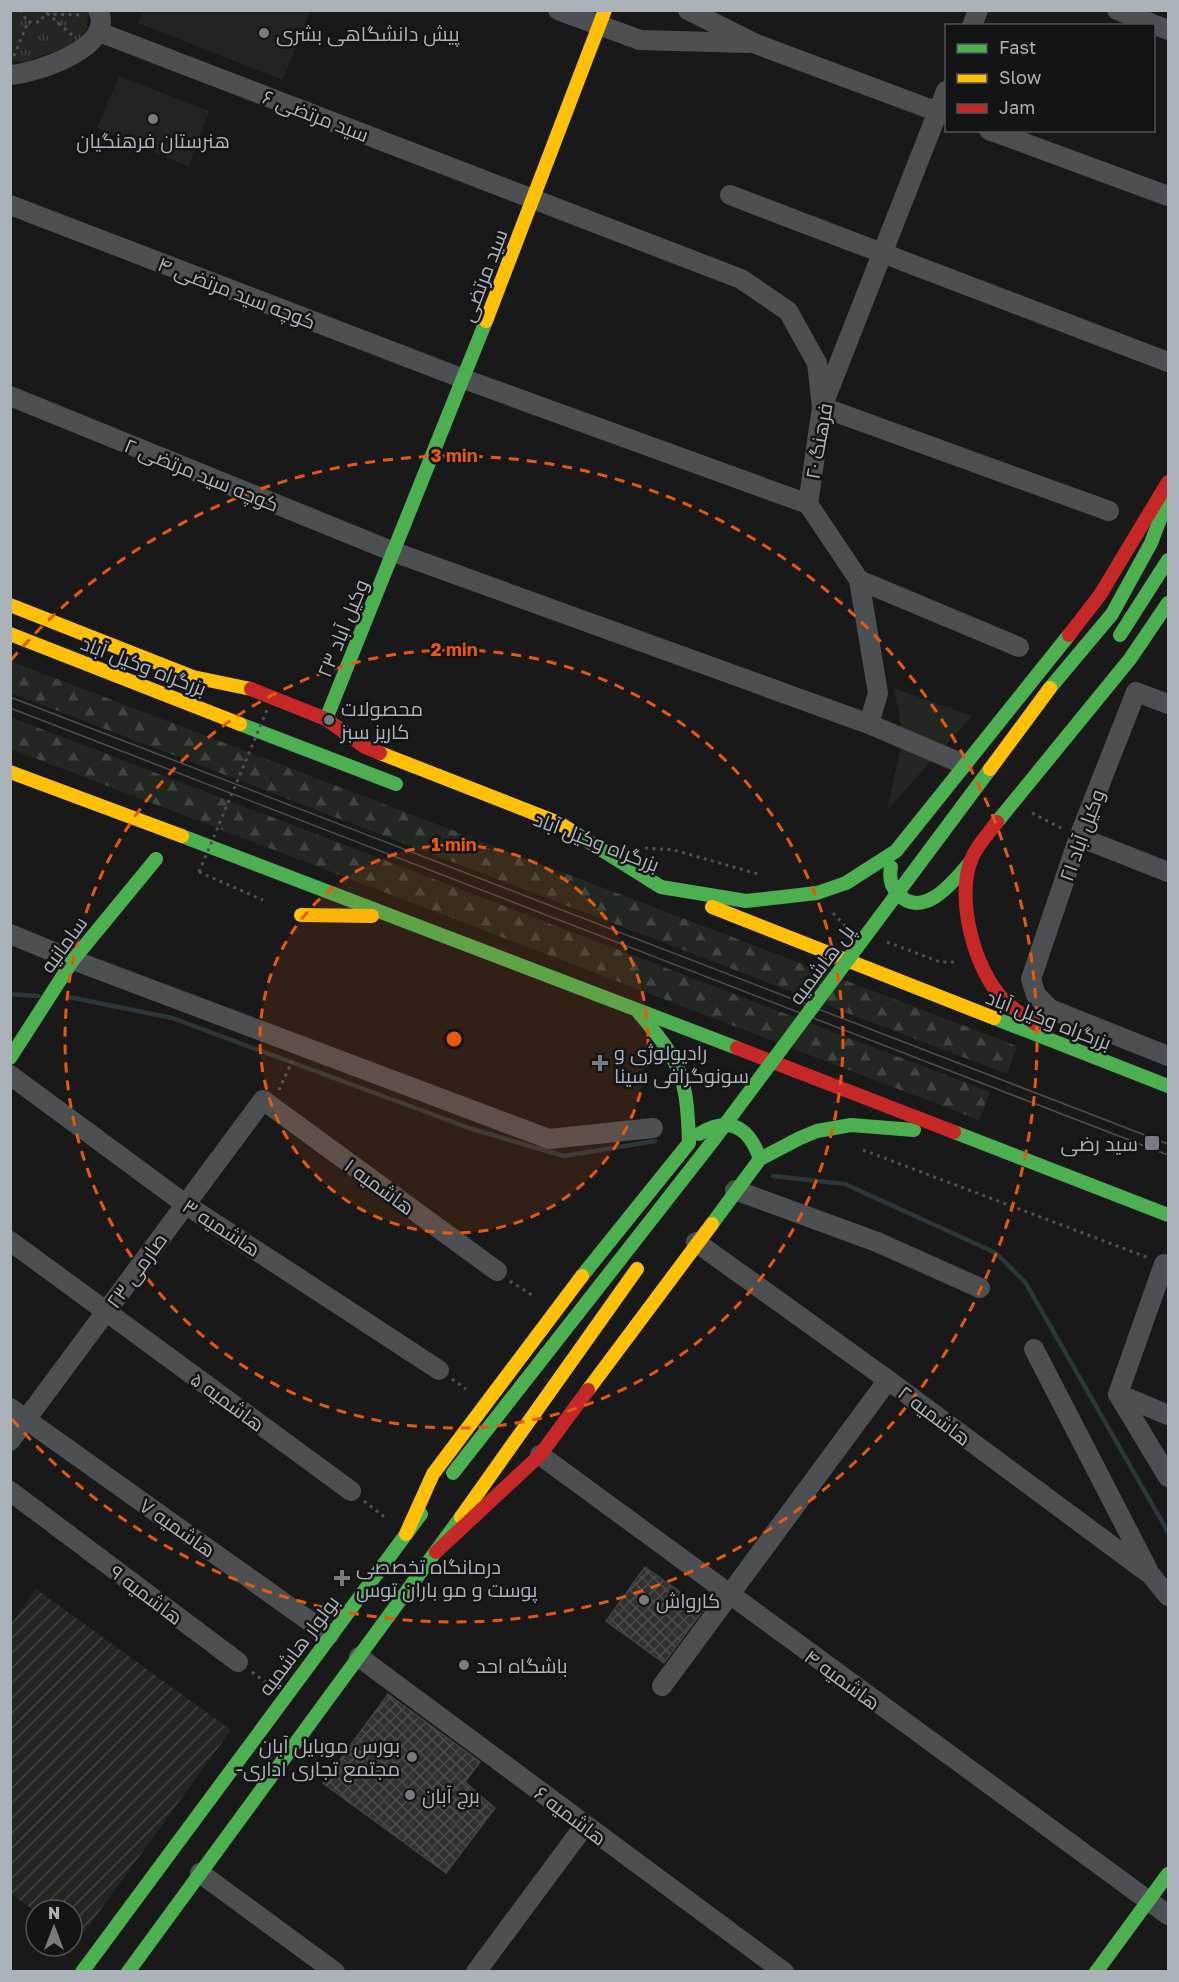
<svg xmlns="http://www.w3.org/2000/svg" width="1179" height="1982" font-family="'Golos Text',Cairo,sans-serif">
	<defs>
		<pattern id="grass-tufts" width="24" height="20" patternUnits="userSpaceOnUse" patternTransform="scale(1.5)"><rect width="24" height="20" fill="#222821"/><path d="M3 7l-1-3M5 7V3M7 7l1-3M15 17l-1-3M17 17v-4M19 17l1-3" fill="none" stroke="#3f453f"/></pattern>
		<pattern id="forest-firs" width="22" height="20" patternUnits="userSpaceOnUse" patternTransform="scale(1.5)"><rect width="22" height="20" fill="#222821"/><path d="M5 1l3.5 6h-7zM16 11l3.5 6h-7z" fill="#3f453f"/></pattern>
		<pattern id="garden-furrows" width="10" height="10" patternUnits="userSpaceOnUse" patternTransform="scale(1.5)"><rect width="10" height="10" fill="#222821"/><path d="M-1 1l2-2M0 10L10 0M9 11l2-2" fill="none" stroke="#3f453f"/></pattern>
		<pattern id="building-cross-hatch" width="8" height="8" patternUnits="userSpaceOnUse" patternTransform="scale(1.5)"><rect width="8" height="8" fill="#323233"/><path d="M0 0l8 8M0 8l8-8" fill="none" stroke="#4d4d4e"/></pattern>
	</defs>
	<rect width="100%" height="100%" fill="#191919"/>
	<!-- built -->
	<path fill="#232325" d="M143 11V10L310 11 283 80 138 23Z
		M119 76 209 111 189 167 97 128Z"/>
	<!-- grass -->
	<path fill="url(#grass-tufts)" d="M11 11H88L87 28 75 44 25 62 11 60Z"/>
	<!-- forest -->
	<path fill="url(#forest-firs)" d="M10 661 1017 1046 1007 1074 11 693Z
		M10 717 990 1092 979 1120 11 749Z"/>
	<!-- park -->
	<path fill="#222821" d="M894 688 972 716 887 810 903 737Z"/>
	<!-- garden -->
	<path fill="url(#garden-furrows)" d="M36 1589 231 1730 77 1942 72 1938V1910L36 1912 11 1894V1624Z"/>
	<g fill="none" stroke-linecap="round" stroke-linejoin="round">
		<!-- stream -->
		<path stroke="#2c373b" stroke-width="4.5" d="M10 994 38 996
			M69 997 172 1018 472 1129 564 1156 655 1141
			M773 1176 845 1184 996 1253 1025 1282 1168 1532"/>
	</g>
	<!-- building -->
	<path fill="url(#building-cross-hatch)" stroke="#414445" stroke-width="1.5" d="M645 1567 704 1609 664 1663 606 1621Z
		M388 1694 480 1762 465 1782 495 1808 446 1873 323 1783Z"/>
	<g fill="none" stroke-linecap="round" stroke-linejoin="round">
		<!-- path -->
		<path stroke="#4f5054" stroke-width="3" stroke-dasharray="3 4.5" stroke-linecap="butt" d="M20 10 28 22H40L48 10
			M72 35 48 14 81 15
			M14 56 28 22
			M1032 813 1063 829
			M645 848 674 850 758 874
			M199 872 263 900
			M833 913 845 926
			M887 942 940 962H955
			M279 1090 292 1061
			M863 1150 1149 1258
			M510 1281 535 1297
			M452 1379 466 1389
			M364 1501 387 1519
			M252 1672 268 1684"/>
		<!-- street -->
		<path stroke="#4d5052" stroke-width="20" d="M558 10 640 40 748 43
			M688 10 756 44 946 115
			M1117 10 1168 30
			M972 26 978 10
			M99 32 741 279 788 311 817 363 822 407 1109 511
			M10 75C36 73 117 47 98 10
			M989 130 1168 196
			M730 195 1168 362
			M10 205 464 379 808 504
			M10 396 394 552 869 724 963 764
			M859 580 1019 647
			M1168 704 1136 692 1079 837 1031 979 1036 995 1050 1009 1168 1056
			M869 724 878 693 859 580 808 504 822 407 946 91
			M1079 837 1168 872
			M10 934 73 960 549 1139 653 1128
			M10 1075 185 1204 439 1370
			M735 1190 877 1242 980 1288
			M10 1241 351 1491
			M696 1242 888 1380 1151 1575 1168 1596
			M1034 1349 1148 1570
			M1118 1394 1164 1264
			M1118 1394 1168 1477
			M1118 1394 1168 1415
			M10 1408 329 1635
			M10 1441 263 1100 497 1271
			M540 1455 1168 1915
			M10 1491 238 1662
			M359 1657 784 1972
			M662 1686 888 1380
			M200 1873 335 1972
			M476 1972 585 1825"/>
		<!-- fast -->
		<path stroke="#4caf50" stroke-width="14" d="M1120 635 1168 560
			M1050 688 1112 614 1151 543 1167 501
			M326 719 486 321
			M240 724 396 784
			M997 822 1130 659 1168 603
			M570 830 661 887 746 901 817 893 846 883 896 851 1069 635
			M182 836 737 1048
			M891 867C889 877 891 886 897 893 923 922 955 880 971 861
			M994 1018 1168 1086
			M10 1058 73 960 156 859
			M954 1132 1168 1215
			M699 1134C729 1115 749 1127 760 1159
			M712 1224 760 1159 800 1138 817 1131 851 1125 914 1130
			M582 1276 689 1143C687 1078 682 1063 639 1013
			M453 1473 619 1261
			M82 1972 421 1514
			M128 1972 461 1517
			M1096 1972 1168 1874"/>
		<!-- slow -->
		<path stroke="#ffc107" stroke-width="14" d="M486 321 605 10
			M10 605 193 677 251 689
			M10 634 240 724
			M380 753 559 823 570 830
			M10 772 182 836
			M712 907 994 1018
			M301 915 372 916
			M588 1390 712 1224
			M461 1517 637 1269
			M406 1534 433 1474 582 1276"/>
		<!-- jam -->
		<path stroke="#c62828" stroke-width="14" d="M1069 635 1100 595 1168 482
			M251 689 326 719 365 747 380 753
			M997 822C988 834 976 846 971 860 956 899 974 969 1003 999 1012 1009 1025 1016 1036 1024
			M737 1048 954 1132
			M436 1552 540 1455 588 1390"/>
		<!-- tram -->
		<path stroke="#4e4f51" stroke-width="1.5" d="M10 697 1168 1144
			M10 708 1168 1155"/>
		<!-- path-bridge -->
		<path stroke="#4f5054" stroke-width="3" stroke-dasharray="3 4.5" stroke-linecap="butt" d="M199 872 267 710"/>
		<!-- fast-bridge -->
		<path stroke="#4caf50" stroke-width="14" d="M619 1261 712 1142 990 769"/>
		<!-- slow-bridge -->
		<path stroke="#ffc107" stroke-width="14" d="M990 769 1050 688"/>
	</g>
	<!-- distance rings -->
	<circle cx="454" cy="1039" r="194" fill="#e8590c" fill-opacity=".12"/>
	<g fill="none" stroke="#e8590c" stroke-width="3" stroke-dasharray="10 8">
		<circle cx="454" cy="1039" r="194"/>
		<circle cx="454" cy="1039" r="389"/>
		<path d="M11 660A583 583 0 1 1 11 1418"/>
	</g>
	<!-- markers -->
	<g fill="#787c82" stroke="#131415" stroke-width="2">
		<circle cx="264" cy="33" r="6"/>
		<circle cx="153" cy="119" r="6"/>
		<circle cx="329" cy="720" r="6"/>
		<path d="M597 1054h6v6h6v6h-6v6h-6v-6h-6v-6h6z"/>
		<rect x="1144" y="1135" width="16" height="16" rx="3"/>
		<path d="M339 1569h6v6h6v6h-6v6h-6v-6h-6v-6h6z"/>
		<circle cx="644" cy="1600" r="6"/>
		<circle cx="464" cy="1665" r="6"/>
		<circle cx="412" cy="1757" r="6"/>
		<circle cx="410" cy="1795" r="6"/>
	</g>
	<g text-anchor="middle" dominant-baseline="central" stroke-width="5" stroke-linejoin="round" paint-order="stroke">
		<!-- poi labels -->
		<g font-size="20" fill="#abb2ba" stroke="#131415" text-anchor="start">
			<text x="276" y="33">پیش دانشگاهی بشری</text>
			<text x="153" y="140" text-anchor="middle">هنرستان فرهنگیان</text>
			<text x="341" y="708">محصولات<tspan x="341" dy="23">کاریز سبز</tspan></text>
			<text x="614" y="1052">رادیولوژی و<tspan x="614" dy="23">سونوگرافی سینا</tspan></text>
			<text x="1138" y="1143" text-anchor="end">سید رضی</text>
			<text x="356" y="1566">درمانگاه تخصصی<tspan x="356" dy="23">پوست و مو باران توس</tspan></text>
			<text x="656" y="1600">کارواش</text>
			<text x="476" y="1665">باشگاه احد</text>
			<text x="400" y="1745" text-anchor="end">بورس موبایل آبان<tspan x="400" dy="23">-مجتمع تجاری اداری</tspan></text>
			<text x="422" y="1795">برج آبان</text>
		</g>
		<!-- street labels -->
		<g font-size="20" fill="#abb2ba" stroke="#131415">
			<text transform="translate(316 115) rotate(21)">سید مرتضی ۶</text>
			<text transform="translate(483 275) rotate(-69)">سید مرتضی</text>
			<text transform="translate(237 292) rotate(21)">کوچه سید مرتضی ۴</text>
			<text transform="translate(818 441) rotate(-80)">فرهنگ ۲۰</text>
			<text transform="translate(202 474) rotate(22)">کوچه سید مرتضی ۲</text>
			<text transform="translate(342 628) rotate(-68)">۲۳ وکیل آباد</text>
			<text transform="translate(144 665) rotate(21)">بزرگراه وکیل آباد</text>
			<text transform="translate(1081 835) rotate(-70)">۲۱ وکیل آباد</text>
			<text transform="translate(597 841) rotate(21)">بزرگراه وکیل آباد</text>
			<text transform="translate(63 944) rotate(-54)">سامانیه</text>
			<text transform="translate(821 964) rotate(-53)">پل هاشمیه</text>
			<text transform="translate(1049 1019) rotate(21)">بزرگراه وکیل آباد</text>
			<text transform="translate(380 1186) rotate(36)">هاشمیه ۱</text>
			<text transform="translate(222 1227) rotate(33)">هاشمیه ۳</text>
			<text transform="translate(136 1270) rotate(-54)">صارمی ۲۳</text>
			<text transform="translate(228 1401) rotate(36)">هاشمیه ۵</text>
			<text transform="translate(935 1415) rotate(37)">هاشمیه ۲</text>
			<text transform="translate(178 1527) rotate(35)">هاشمیه ۷</text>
			<text transform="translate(147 1594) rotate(37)">هاشمیه ۹</text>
			<text transform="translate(298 1645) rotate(-53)">بولوار هاشمیه</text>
			<text transform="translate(843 1679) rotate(36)">هاشمیه ۴</text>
			<text transform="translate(571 1815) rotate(37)">هاشمیه ۶</text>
		</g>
	</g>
	<circle cx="454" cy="1039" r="9" fill="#e8590c" stroke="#131415" stroke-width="3"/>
	<g font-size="18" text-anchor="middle" font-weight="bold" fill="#e8590c" stroke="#131415" stroke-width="5" stroke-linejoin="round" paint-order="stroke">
		<text x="454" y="462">3 min</text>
		<text x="454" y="656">2 min</text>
		<text x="454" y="851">1 min</text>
	</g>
	<!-- border -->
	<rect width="1179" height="1982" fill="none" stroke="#abb2ba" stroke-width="24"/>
	<!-- legend -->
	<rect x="945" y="24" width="210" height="108" fill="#131415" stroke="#505357" stroke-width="1.5"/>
	<rect x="957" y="44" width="30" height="9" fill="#4caf50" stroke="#505357" stroke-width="1.5"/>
	<text x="999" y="54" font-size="18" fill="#abb2ba">Fast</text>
	<rect x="957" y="74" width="30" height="9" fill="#ffc107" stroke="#505357" stroke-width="1.5"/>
	<text x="999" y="84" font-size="18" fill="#abb2ba">Slow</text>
	<rect x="957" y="104" width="30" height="9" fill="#c62828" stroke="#505357" stroke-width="1.5"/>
	<text x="999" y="114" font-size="18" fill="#abb2ba">Jam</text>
	<!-- north arrow -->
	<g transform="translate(54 1928)"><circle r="28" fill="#131415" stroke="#505357" stroke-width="1.5"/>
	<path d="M0-4.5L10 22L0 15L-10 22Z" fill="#787c82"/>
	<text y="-9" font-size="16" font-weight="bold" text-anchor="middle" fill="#abb2ba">N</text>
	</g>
</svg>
